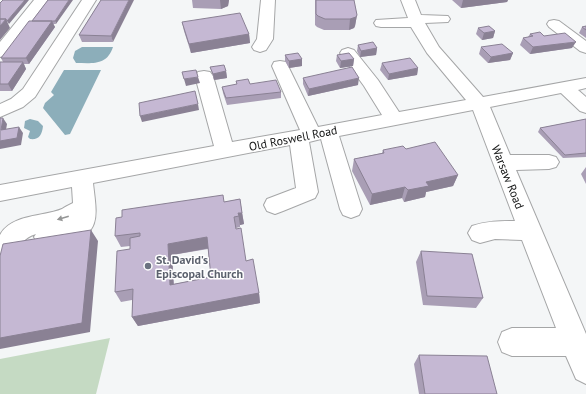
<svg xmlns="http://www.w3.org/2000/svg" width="586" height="394" font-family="'PT Sans',sans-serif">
	<rect width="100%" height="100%" fill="#f4f6f7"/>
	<!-- green -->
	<path fill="#c5dac3" d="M110 338 96 394H0V359Z"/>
	<!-- water -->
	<path fill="#8caeba" d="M82 47H113C107 66 92 63 76 63L73 58 75 51Z
		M64 70H101L70 134 65 135 43 108 45 103 54 95 51 92Z
		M30 119 38 121 43 126C42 135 39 140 30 139L28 137 30 131 24 128 25 121Z"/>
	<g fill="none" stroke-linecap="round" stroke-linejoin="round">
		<!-- minor casing -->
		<g stroke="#a5a6a7" stroke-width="2">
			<path id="minor" d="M34 0H48L6 55 0 57V42Z
				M82 0H96L35 97 23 107 0 117V104L11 99 23 89Z
				M261 0H275L273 39 266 50 260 52 254 50 252 47 257 39Z
				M401 0H415L421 15 448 16 450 19 448 22 425 23 439 47 483 97 586 78V88L578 90 586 97V113L580 111 561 93 490 107 510 155H549L556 157 559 162 556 167 549 169 516 170 586 334V384L576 379 566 356H512L502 352 498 342 502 332 512 328H556L522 240 495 239 480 243 472 240 468 233 472 226C486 221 500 221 515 221L473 110 339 136 362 209 359 215 351 218 343 215 340 209 321 139 309 142 318 192 315 198 283 211 275 214 267 211 264 205 267 199 296 188 290 145 93 183C96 212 103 234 68 243 58 246 48 247 38 244L34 237 36 234C19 239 15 254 9 268L0 272V235C11 214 43 217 62 209 65 207 69 205 73 203L72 187 0 201V185L214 146 195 76 198 72 204 71 210 72 213 76 232 142 300 130 272 66 274 62 280 61 286 62 288 66 318 127 382 115 364 86 340 53 342 50 348 48 354 50 378 80 399 112 466 100 427 53 411 27H381L376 26 374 23 376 20 408 18Z
				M554 20 559 21 586 41V53L580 51 549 27 547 24 549 21Z"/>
		</g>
		<!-- minor -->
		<use href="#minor" fill="#fff" fill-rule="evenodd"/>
	</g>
	<!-- wall -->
	<path fill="#a99eb5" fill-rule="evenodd" d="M48 0 56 24H53L55 27 29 64H24L26 69 12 91H0V62H3L1 58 32 21Z
		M101 0 113 42H82L79 35Z
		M192 0H229L228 6 221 9 193 8Z
		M315 0H354L357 15 355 26 354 28 349 30H324L317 27 315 25Z
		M452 0H508L507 2 461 8Z
		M182 22 249 34 250 43 191 53 184 31Z
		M586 26V38L579 33 582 27Z
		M478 28 495 31 493 38 482 40 476 34Z
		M530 34 544 36 572 48 530 54 520 45 523 38 528 37Z
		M358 45 377 48 376 55 360 57 357 51Z
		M481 47 513 53 510 60 488 63 479 54Z
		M285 55 302 59V66L289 68 285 61Z
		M337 55 354 59 353 66 340 68 336 61Z
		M382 63 418 68 417 75 388 80 380 70Z
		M210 67 226 71 227 78 214 80 212 73Z
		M303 78 358 85 308 96 303 84Z
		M236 81 250 84 281 92V98L227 105 223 93 222 87 237 85Z
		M586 119V157L563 158 538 132 540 128Z
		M406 149 458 175 453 186 426 192 425 197 404 202 402 198 370 205 352 171 354 159 382 153 383 150Z
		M586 167V184L581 174Z
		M240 199 244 224 240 225V227L236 228V229L246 261 259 293 260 303 138 326 132 317V300L121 302 115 292 130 249V246L121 247 115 236 224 202ZM208 249 211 277 174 284 172 255Z
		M421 251 483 298 476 308 423 305 416 262Z
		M419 355 497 394H419L414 364Z"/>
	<!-- shaded-wall -->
	<path fill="#8a8194" d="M25 0H29L9 24 7 21Z
		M69 0H73L56 24 55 21Z
		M129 0H134L113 42 111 36Z
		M220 0H229L228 6 221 9Z
		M463 0H508L507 2 461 8Z
		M357 15 355 26 354 28 349 30 350 19Z
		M6 19 10 28 0 40V26Z
		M52 21 55 27 29 64 26 58Z
		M495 31 493 38 482 40 484 33Z
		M249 34 250 43 191 53 189 44Z
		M576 42 572 48 530 54 533 47Z
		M377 48 376 55 360 57 361 51Z
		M513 53 510 60 488 63 491 57Z
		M302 59V66L289 68V61Z
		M354 59 353 66 340 68 341 61Z
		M23 62 26 69 12 91 8 84Z
		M418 68 417 75 388 80 389 74Z
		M226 71 227 78 214 80 213 74Z
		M198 77 200 83 186 86 184 79Z
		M359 78 358 85 308 96 309 89Z
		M198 104 199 110 142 122 140 116Z
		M3 118 7 124 5 136 1 130Z
		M19 127 23 133 21 145 0 149V141Z
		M458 175 453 186 426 192 425 197 404 202 408 190 426 182Z
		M405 187 402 198 370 205 372 194Z
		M238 213H242L244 224 240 225Z
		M91 230 98 241 90 332 0 349V338Z
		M207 237 210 248 172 255 174 295 170 285 168 244Z
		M259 293 260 303 138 326 132 317Z"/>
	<!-- building -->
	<path fill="#c5b8d3" stroke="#8a8194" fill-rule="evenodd" d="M3 0H25L7 21 6 19H0V3Z
		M48 0H69L55 21H32Z
		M101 0H129L111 36 79 35Z
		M316 0H354L357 15 356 17 350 19H325L318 16 316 14Z
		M240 13 249 34 189 44 182 22Z
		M0 19H6L0 26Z
		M29 21H52L26 58H1Z
		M489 26 495 31 484 33 478 28Z
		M586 26V30L582 27Z
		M540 32 544 36 565 33 576 42 533 47 523 38 533 36 530 34Z
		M373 42 377 48 361 51 358 45Z
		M502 44 513 53 491 57 481 47Z
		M298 53 302 59 289 61 285 55Z
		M349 53 354 59 341 61 337 55Z
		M410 58 418 68 389 74 382 63Z
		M0 62H23L8 84H0Z
		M224 65 226 71 213 74 210 67Z
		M352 67 359 78 309 89 303 78Z
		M196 70 198 77 184 79 182 72Z
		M248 79 250 84 276 80 281 92 226 98 222 87 237 84 236 81Z
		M195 91 198 104 140 116 139 103Z
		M0 118H3L1 130 19 127 17 138 0 141Z
		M586 119V153L565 155 540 128Z
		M435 142 458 175 426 182 429 186 408 190 405 187 372 194 354 159 384 153 383 150 403 146 406 149Z
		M223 195 224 202 240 199 242 213H238L239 216 234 217 236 229 241 228 246 261 253 259 259 293 132 317 133 289 115 292 117 251 130 249V238L140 236V233L115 236 116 218 122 217V210ZM207 237 211 277 170 285 168 244Z
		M91 230 82 323 0 338V256L3 244Z
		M421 251 472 254 483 298 427 296Z
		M419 355 487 356 497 394H425Z"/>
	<!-- one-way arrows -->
	<defs><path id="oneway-solid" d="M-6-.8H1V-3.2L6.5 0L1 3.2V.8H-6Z"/></defs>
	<use fill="#959696" href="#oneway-solid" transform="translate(63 218) rotate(164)"/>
	<!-- markers -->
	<circle fill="#6b7280" stroke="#fff" stroke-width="1.5" cx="148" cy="266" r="4"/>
	<g text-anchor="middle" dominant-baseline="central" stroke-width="3" stroke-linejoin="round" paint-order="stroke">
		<!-- street labels -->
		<g font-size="12" fill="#141515" stroke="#fff">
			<text transform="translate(293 138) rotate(-11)">Old Roswell Road</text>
			<text transform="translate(508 177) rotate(68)">Warsaw Road</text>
		</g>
		<!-- worship labels -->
		<g font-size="12" font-weight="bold" fill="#5b616d" stroke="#fff" text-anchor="start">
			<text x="156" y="259">St. David's<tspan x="156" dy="14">Episcopal Church</tspan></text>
		</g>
	</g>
</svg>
